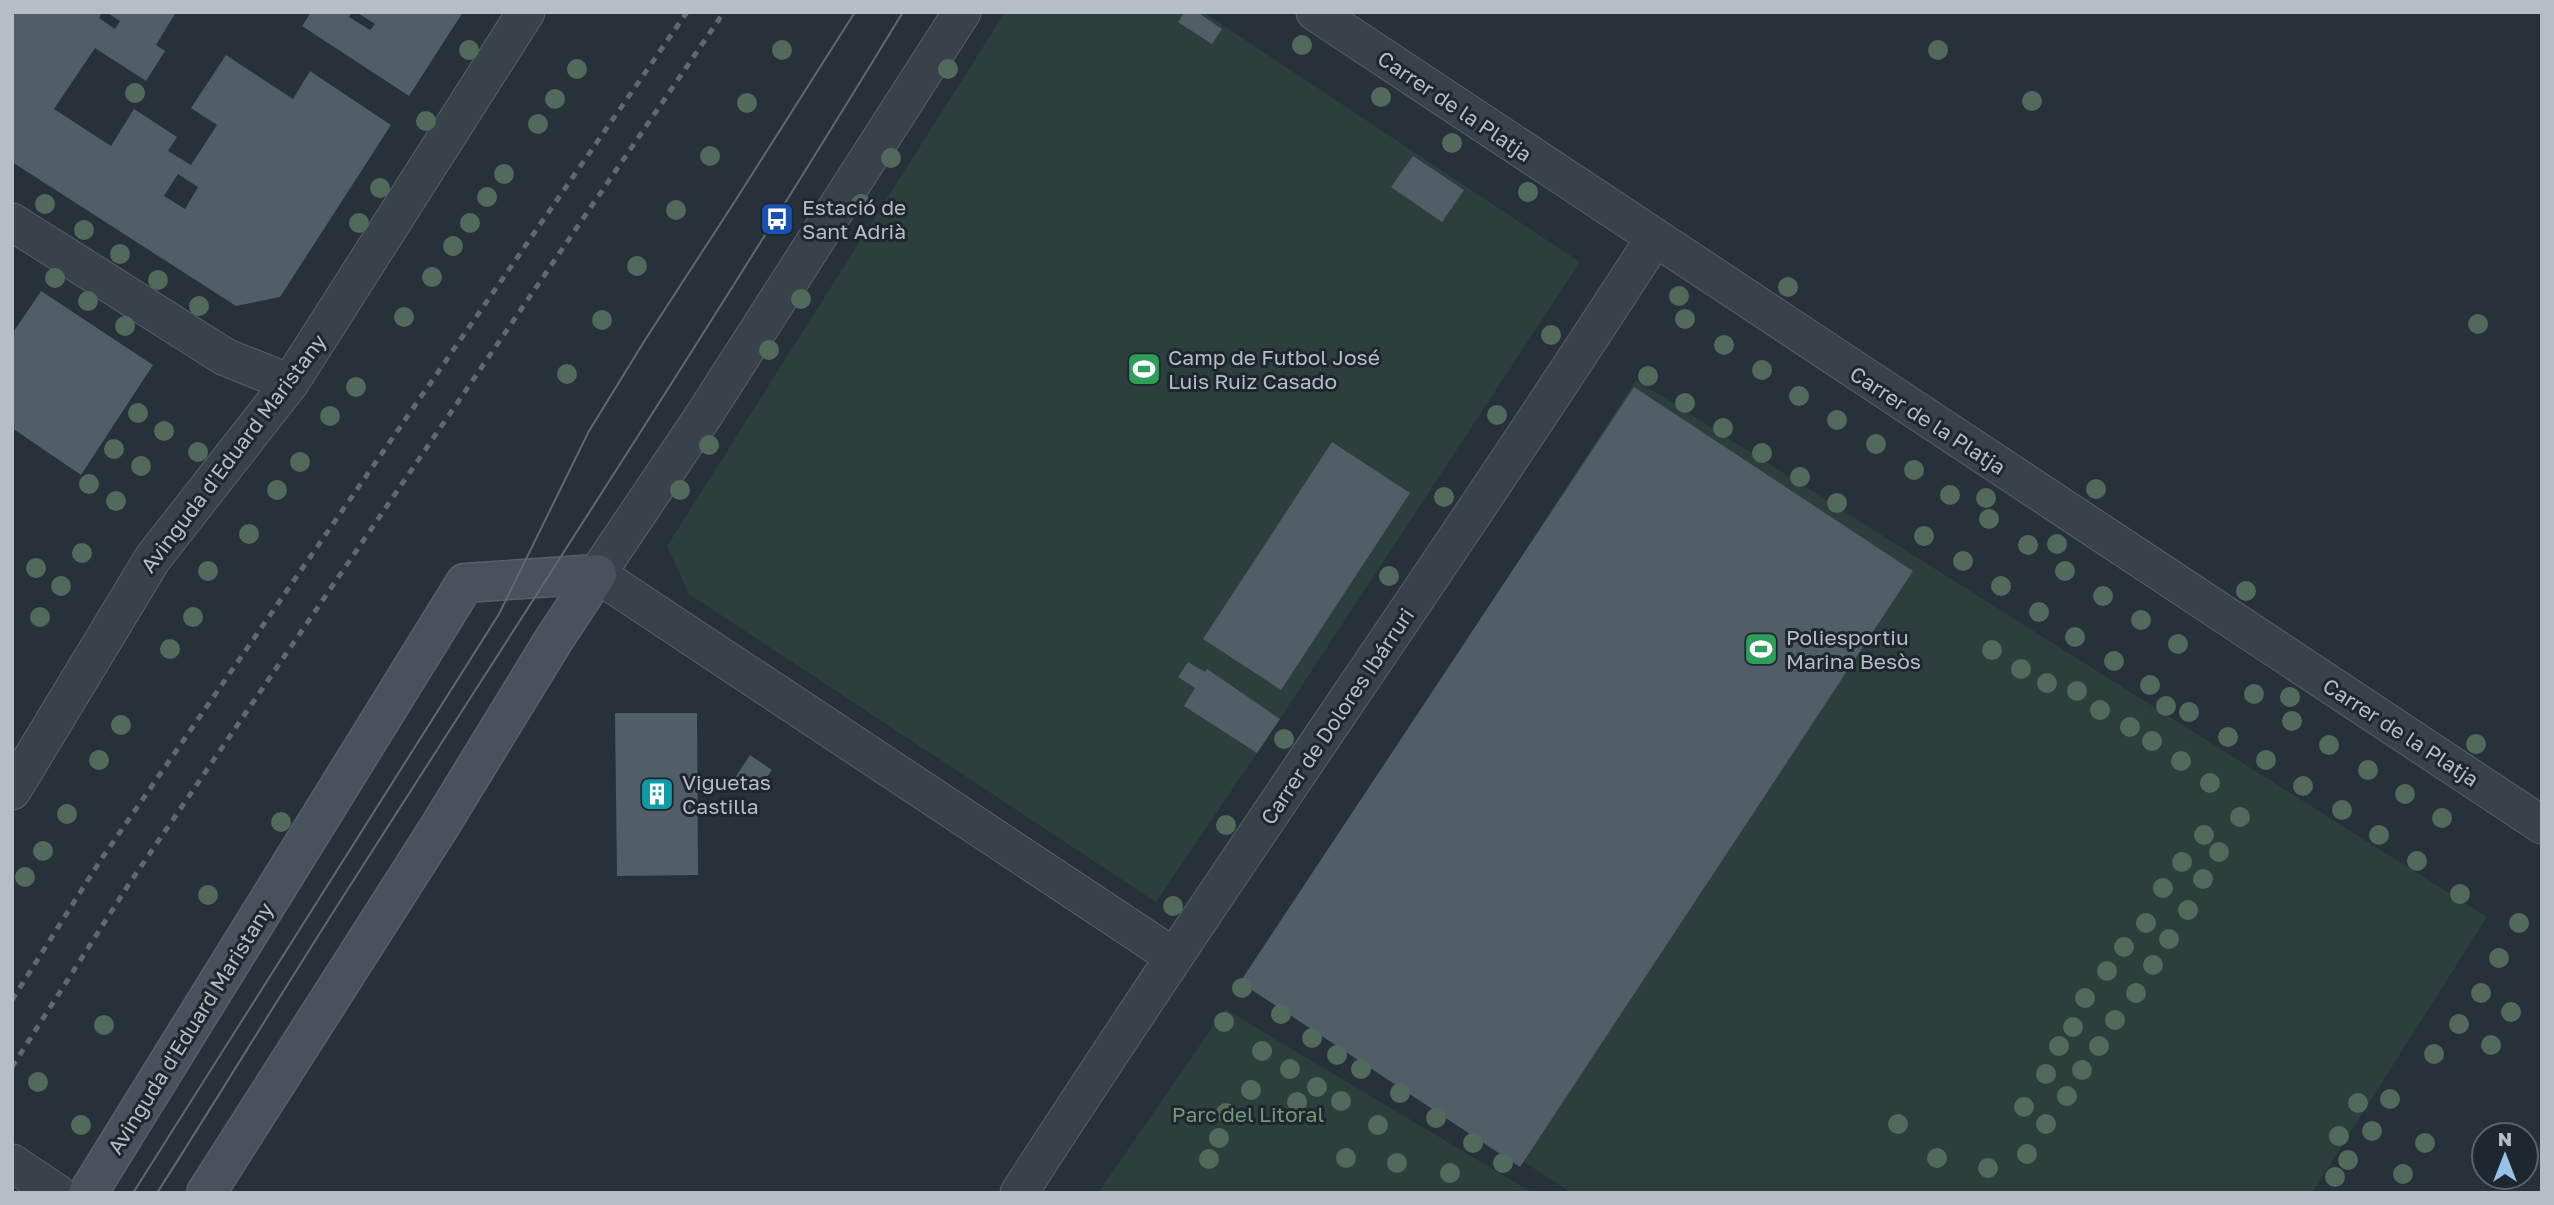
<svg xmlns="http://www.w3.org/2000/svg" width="2554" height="1205" font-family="'Golos Text',sans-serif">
	<rect width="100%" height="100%" fill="#263139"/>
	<!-- green -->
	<path fill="#2c3f3c" d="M1005 12H1203L1580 262 1280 719 1156 902 689 594 667 546Z
		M1636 380 2487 917 2312 1193H1572L1244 983Z
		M1225 1009 1533 1193H1098Z"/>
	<!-- building -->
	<path fill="#515e67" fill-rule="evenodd" d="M12 12H102L99 18 115 29 120 21 106 12H176L156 45 165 51 146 81 95 48 54 109 111 146 134 109 177 137 168 151 191 165 217 125 191 108 226 55 293 99 310 71 391 125 280 297 236 306 12 162ZM178 174 198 187 185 209 164 196Z
		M311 12H352L349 17 370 30 375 24 356 12H463L409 96 302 26Z
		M1185 12H1197L1222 29 1212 44 1178 22Z
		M1413 156 1464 190 1442 222 1391 187Z
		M41 291 153 365 81 475 12 428V334Z
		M1634 387 1913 571 1520 1167 1240 982Z
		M1332 442 1410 493 1281 690 1203 639Z
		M1188 662 1205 672 1207 669 1280 719 1257 753 1184 706 1195 688 1178 677Z
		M615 713H697L698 875 617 876Z
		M750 755 772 770 756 792 735 778Z"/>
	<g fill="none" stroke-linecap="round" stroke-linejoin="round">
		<!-- minor casing -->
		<g stroke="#576067" stroke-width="39">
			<path id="minor" d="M962 12 704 415 597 574 1174 957
				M1315 12 2542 825
				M12 222 225 357 290 383
				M12 791 153 558 290 383 526 12
				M12 1163 57 1193
				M1019 1193C1226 872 1447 560 1654 239"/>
		</g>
		<!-- secondary casing -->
		<g stroke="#576067" stroke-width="41">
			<path id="secondary" d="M88 1193 465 583 597 574
				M206 1193 438 829 553 641 597 574"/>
		</g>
		<!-- minor -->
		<use href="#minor" stroke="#39424a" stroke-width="37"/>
		<!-- secondary -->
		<use href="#secondary" stroke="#48525c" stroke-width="38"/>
		<!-- tram -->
		<path stroke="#5e6972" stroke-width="2" d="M133 1193 499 614 589 431 645 340 737 198 855 12
			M157 1193C224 1088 288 982 355 878 539 590 725 304 903 12"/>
		<!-- rail -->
		<path stroke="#5e6972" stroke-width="5" stroke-dasharray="7 7" stroke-linecap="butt" d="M12 1000 100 861 687 12
			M12 1067 129 884 724 12"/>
	</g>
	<!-- trees -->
	<g fill="#526a5c">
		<circle cx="1302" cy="45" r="10"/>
		<circle cx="469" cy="50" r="10"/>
		<circle cx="782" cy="50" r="10"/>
		<circle cx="1938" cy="50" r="10"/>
		<circle cx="577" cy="69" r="10"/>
		<circle cx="948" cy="69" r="10"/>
		<circle cx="135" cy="93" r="10"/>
		<circle cx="1381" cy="97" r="10"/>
		<circle cx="555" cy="99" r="10"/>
		<circle cx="2032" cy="101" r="10"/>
		<circle cx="747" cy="103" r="10"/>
		<circle cx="426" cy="121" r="10"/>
		<circle cx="538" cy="124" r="10"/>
		<circle cx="1452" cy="143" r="10"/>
		<circle cx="710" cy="156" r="10"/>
		<circle cx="891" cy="158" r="10"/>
		<circle cx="504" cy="174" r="10"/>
		<circle cx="380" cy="188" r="10"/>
		<circle cx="1528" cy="192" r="10"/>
		<circle cx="487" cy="197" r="10"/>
		<circle cx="45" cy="204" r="10"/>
		<circle cx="861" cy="204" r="10"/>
		<circle cx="676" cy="210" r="10"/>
		<circle cx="359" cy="223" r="10"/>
		<circle cx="470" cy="223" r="10"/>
		<circle cx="84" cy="230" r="10"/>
		<circle cx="453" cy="246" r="10"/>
		<circle cx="120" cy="254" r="10"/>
		<circle cx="637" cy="266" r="10"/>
		<circle cx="432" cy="277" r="10"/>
		<circle cx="55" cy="278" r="10"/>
		<circle cx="158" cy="280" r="10"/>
		<circle cx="1788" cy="287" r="10"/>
		<circle cx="1679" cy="296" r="10"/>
		<circle cx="801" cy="299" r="10"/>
		<circle cx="88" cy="301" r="10"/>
		<circle cx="199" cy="306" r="10"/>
		<circle cx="404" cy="317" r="10"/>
		<circle cx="1685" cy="319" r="10"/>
		<circle cx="602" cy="320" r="10"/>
		<circle cx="2478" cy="324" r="10"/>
		<circle cx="125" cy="326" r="10"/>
		<circle cx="1551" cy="335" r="10"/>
		<circle cx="1724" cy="345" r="10"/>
		<circle cx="769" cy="350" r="10"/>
		<circle cx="1762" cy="370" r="10"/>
		<circle cx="567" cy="374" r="10"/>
		<circle cx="1648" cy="376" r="10"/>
		<circle cx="356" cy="387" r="10"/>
		<circle cx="1799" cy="396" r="10"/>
		<circle cx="1685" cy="403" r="10"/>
		<circle cx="138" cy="413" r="10"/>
		<circle cx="1497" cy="415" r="10"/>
		<circle cx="330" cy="416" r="10"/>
		<circle cx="1837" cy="420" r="10"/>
		<circle cx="1723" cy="428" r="10"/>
		<circle cx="164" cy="431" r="10"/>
		<circle cx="1876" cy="444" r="10"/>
		<circle cx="709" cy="445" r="10"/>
		<circle cx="114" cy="449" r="10"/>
		<circle cx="198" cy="452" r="10"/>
		<circle cx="1762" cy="453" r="10"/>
		<circle cx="300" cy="462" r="10"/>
		<circle cx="141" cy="466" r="10"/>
		<circle cx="1914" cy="470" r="10"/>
		<circle cx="1800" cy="477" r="10"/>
		<circle cx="89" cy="484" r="10"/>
		<circle cx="2096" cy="489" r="10"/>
		<circle cx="277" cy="490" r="10"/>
		<circle cx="680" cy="490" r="10"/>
		<circle cx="1950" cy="495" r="10"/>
		<circle cx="1444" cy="497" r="10"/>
		<circle cx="1986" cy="498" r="10"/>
		<circle cx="116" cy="501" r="10"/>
		<circle cx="1837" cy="503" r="10"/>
		<circle cx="1989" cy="519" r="10"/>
		<circle cx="249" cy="534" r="10"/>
		<circle cx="1924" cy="536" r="10"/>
		<circle cx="2057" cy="544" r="10"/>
		<circle cx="2028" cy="545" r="10"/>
		<circle cx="82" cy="553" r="10"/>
		<circle cx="1963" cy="561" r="10"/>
		<circle cx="36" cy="568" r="10"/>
		<circle cx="208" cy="571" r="10"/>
		<circle cx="2065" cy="571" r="10"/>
		<circle cx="1389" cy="576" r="10"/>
		<circle cx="61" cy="586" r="10"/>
		<circle cx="2001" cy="586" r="10"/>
		<circle cx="2246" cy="591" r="10"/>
		<circle cx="2103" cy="596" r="10"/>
		<circle cx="2039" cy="612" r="10"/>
		<circle cx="40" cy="617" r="10"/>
		<circle cx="193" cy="617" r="10"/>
		<circle cx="2141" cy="620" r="10"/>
		<circle cx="2075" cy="637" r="10"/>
		<circle cx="2178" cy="644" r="10"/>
		<circle cx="170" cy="649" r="10"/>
		<circle cx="1992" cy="650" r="10"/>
		<circle cx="2114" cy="661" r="10"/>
		<circle cx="2021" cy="669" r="10"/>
		<circle cx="2047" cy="683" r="10"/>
		<circle cx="2150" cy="685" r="10"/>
		<circle cx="2077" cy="691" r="10"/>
		<circle cx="2254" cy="694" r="10"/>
		<circle cx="2290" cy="697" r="10"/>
		<circle cx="2166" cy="706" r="10"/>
		<circle cx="2100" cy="710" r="10"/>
		<circle cx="2189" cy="712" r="10"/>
		<circle cx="2292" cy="721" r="10"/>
		<circle cx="121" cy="725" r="10"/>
		<circle cx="2130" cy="727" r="10"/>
		<circle cx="2228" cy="737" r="10"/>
		<circle cx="1284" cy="739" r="10"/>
		<circle cx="2152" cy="741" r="10"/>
		<circle cx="2476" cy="744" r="10"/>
		<circle cx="2329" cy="745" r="10"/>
		<circle cx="99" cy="760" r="10"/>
		<circle cx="2266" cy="760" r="10"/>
		<circle cx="2181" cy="761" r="10"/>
		<circle cx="2368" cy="770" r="10"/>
		<circle cx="2210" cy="783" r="10"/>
		<circle cx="2303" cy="786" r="10"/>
		<circle cx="2405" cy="794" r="10"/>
		<circle cx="2342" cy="810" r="10"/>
		<circle cx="67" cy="814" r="10"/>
		<circle cx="2240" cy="817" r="10"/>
		<circle cx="2442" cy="818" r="10"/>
		<circle cx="281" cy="822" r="10"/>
		<circle cx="1226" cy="825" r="10"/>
		<circle cx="2204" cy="835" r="10"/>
		<circle cx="2379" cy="835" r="10"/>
		<circle cx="43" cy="851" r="10"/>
		<circle cx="2219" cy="852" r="10"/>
		<circle cx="2417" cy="861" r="10"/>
		<circle cx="2182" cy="862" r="10"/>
		<circle cx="25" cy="877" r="10"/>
		<circle cx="2203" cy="879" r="10"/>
		<circle cx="2163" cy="888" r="10"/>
		<circle cx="2460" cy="894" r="10"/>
		<circle cx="208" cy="895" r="10"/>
		<circle cx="1173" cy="906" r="10"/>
		<circle cx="2188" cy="910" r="10"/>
		<circle cx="2146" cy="923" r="10"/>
		<circle cx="2519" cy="923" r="10"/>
		<circle cx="2169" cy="939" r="10"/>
		<circle cx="2124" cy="947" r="10"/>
		<circle cx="2499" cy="958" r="10"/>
		<circle cx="2153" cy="965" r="10"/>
		<circle cx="2107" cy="971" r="10"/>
		<circle cx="1242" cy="988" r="10"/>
		<circle cx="2136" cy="993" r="10"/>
		<circle cx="2481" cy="993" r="10"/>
		<circle cx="2085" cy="998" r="10"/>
		<circle cx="2511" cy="1012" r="10"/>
		<circle cx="1281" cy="1014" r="10"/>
		<circle cx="2115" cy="1020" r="10"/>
		<circle cx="1224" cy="1022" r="10"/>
		<circle cx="2459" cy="1024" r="10"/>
		<circle cx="104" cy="1025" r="10"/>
		<circle cx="2073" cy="1027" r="10"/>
		<circle cx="1312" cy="1038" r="10"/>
		<circle cx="2491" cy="1045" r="10"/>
		<circle cx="2059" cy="1046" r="10"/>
		<circle cx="2099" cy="1046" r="10"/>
		<circle cx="1262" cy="1051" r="10"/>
		<circle cx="2434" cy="1054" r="10"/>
		<circle cx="1337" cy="1055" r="10"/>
		<circle cx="1290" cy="1069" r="10"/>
		<circle cx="1361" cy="1069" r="10"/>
		<circle cx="2082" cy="1070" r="10"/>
		<circle cx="2046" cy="1074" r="10"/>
		<circle cx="38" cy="1082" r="10"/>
		<circle cx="1317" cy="1087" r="10"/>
		<circle cx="1251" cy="1090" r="10"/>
		<circle cx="1400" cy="1093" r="10"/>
		<circle cx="2067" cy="1096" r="10"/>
		<circle cx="2390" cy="1099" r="10"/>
		<circle cx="1341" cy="1101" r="10"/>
		<circle cx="1297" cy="1102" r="10"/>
		<circle cx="2358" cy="1103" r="10"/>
		<circle cx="2024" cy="1107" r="10"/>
		<circle cx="1226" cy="1113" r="10"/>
		<circle cx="1436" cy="1118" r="10"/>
		<circle cx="1898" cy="1124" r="10"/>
		<circle cx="2046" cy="1124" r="10"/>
		<circle cx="81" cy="1125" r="10"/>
		<circle cx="1378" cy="1125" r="10"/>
		<circle cx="2372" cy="1131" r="10"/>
		<circle cx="2339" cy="1136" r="10"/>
		<circle cx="1219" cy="1138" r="10"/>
		<circle cx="1473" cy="1143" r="10"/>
		<circle cx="2425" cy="1143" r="10"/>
		<circle cx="2027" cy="1154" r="10"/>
		<circle cx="1346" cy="1158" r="10"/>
		<circle cx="1937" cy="1158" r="10"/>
		<circle cx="1209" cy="1159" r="10"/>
		<circle cx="2348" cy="1160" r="10"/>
		<circle cx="1397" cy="1163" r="10"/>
		<circle cx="1503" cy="1163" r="10"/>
		<circle cx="1988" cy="1168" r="10"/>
		<circle cx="1450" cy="1173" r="10"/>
		<circle cx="2403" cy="1174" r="10"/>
		<circle cx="2335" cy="1177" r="10"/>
	</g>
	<!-- icons -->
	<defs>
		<g id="bus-square" transform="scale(1.75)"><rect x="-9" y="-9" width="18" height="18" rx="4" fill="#1a4fb4" stroke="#1e272e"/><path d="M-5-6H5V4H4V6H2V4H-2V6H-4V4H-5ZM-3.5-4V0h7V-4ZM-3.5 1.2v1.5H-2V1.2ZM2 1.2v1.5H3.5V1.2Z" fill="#fff"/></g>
		<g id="stadium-square" transform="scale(1.75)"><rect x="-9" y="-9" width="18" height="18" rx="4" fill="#2e9e5b" stroke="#1e272e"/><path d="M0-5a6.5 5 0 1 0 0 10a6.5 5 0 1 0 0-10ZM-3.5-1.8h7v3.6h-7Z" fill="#fff"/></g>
		<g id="building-square" transform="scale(1.75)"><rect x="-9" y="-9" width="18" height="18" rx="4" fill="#0f9aa8" stroke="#1e272e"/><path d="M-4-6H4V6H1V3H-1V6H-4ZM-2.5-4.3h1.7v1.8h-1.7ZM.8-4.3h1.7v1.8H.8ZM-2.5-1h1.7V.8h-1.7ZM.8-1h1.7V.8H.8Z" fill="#fff"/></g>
	</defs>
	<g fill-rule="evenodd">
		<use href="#bus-square" x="777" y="219"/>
		<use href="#stadium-square" x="1144" y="369"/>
		<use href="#stadium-square" x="1761" y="649"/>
		<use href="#building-square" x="657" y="794"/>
	</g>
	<g text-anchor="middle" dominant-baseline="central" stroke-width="6" stroke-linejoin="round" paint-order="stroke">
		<!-- street labels -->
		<g font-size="21" fill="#b5bdc5" stroke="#1e272e">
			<text transform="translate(1455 106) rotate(34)">Carrer de la Platja</text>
			<text transform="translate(1928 420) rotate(33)">Carrer de la Platja</text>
			<text transform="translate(233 453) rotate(-53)">Avinguda d'Eduard Maristany</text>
			<text transform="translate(1337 716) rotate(-56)">Carrer de Dolores Ibárruri</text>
			<text transform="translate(2401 732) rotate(33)">Carrer de la Platja</text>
			<text transform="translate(190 1028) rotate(-58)">Avinguda d'Eduard Maristany</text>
		</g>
		<!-- poi labels -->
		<g font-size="21" fill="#b5bdc5" stroke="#1e272e" text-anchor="start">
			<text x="802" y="207">Estació de<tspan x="802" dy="24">Sant Adrià</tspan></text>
			<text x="1168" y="357">Camp de Futbol José<tspan x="1168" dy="24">Luis Ruiz Casado</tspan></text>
			<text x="1786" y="637">Poliesportiu<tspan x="1786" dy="24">Marina Besòs</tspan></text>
			<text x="682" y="782">Viguetas<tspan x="682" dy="24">Castilla</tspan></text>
		</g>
		<!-- park labels -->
		<g font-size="21" fill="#769879" stroke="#1e272e">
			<text x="1248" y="1114">Parc del Litoral</text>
		</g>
	</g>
	<!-- border -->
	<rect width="2554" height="1205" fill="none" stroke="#b5bdc5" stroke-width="28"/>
	<!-- north arrow -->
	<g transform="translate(2505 1156)"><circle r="33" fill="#1e272e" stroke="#5a636a" stroke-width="2"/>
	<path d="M0-5L12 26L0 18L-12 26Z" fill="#94c2ea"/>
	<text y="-10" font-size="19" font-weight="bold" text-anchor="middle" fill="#b5bdc5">N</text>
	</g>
</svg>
